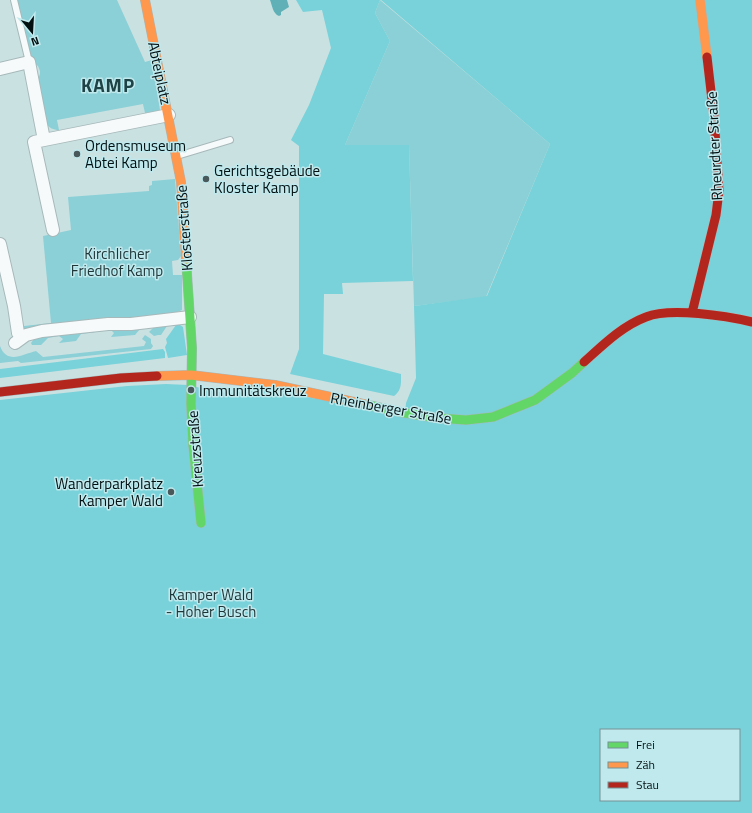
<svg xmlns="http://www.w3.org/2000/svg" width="752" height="813" font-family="'Titillium Web',sans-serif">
	<rect width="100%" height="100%" fill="#cae1e2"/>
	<!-- green -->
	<path fill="#8bd0d6" d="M17 0H117L145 62 152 60 160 110 154 112 145 113 143 104 57 120 59 130C53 130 50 128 45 123L37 82 40 74V71L38 66 32 62Z
		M380 0 550 144 486 297 414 306 409 146 345 145 390 41 375 13Z
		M175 179 181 256 178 260 172 261 173 275H182V310L175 313 24 329V326L51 323 43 236 71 230 68 197 149 191V186L152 185V181Z
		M167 326 161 335H158L154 336 149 332 153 328Z
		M108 327 140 329 135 335 111 337 114 333 111 330 81 334 76 341 59 343 63 339 59 336 48 338 41 345H32L31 343 34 339 37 337Z
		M145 335 151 339V343L153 346 151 349 21 363 18 361 0 363V346C7 365 23 354 36 351L43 357 144 346 146 342 142 339Z"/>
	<!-- forest -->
	<path fill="#79d2d9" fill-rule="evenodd" d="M296 0H380L375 13 390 41 345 145H409L413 281 342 283 343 294H324L323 354 401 374C401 383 402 390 394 396L290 374 299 349V146L291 140 309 105 331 48 322 10 303 12Z
		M381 0H752V813H0V400L127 386 166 384 188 385 218 392 230 393 262 390 405 413 406 403 416 378 414 306 487 296 550 144ZM601 730H739V800H601Z
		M176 325H180L183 327 187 355 168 358 165 347 167 343 166 339Z
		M163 349 165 352V358L0 378V369Z"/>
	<!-- water -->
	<path fill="#60b1b7" d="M270 0H287L289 7 281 12V15L279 16C273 14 272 5 270 0Z"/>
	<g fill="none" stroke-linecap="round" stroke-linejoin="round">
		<!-- lane casing -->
		<g stroke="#a7b9ba" stroke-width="8">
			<path id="lane" d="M14 0 29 62
				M177 156 230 140"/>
		</g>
		<!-- street casing -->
		<g stroke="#a7b9ba" stroke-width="14">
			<path id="street" d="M0 69 29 62 44 140
				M53 230 34 142 169 115
				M0 244 14 306 18 333 21 338
				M15 343 26 335 42 331 108 324H131L190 317"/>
		</g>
		<!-- fast casing -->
		<g stroke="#a7b9ba" stroke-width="10">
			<path id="fast" d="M186 259 192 348 191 404 193 444 201 523
				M368 405 405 413 437 418 466 420 493 417 535 400 572 373 584 362"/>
		</g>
		<!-- slow casing -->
		<g stroke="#a7b9ba" stroke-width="10">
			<path id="slow" d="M145 0 181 182 186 259
				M700 0 707 57
				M157 376 191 375 275 385 368 405"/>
		</g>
		<!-- jam casing -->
		<g stroke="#a7b9ba" stroke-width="10">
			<path id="jam" d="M692 313 716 215 719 191 714 117 707 57
				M584 362C603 345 622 326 646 317 670 307 727 316 752 322
				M0 392 121 378 157 376"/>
		</g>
		<!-- lane -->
		<use href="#lane" stroke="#f7fafb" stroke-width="6"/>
		<!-- street -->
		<use href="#street" stroke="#f7fafb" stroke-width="12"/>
		<!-- fast -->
		<use href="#fast" stroke="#63d668" stroke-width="9"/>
		<!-- slow -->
		<use href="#slow" stroke="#ff974d" stroke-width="9"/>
		<!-- jam -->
		<use href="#jam" stroke="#b3261e" stroke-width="9"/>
	</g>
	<!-- markers -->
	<g fill="#49595b" stroke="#bfe9ed" stroke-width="1.5">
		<circle cx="77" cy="154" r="4"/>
		<circle cx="206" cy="179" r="4"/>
		<circle cx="191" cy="390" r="4"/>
		<circle cx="171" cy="492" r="4"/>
	</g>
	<g text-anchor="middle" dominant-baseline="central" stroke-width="3" stroke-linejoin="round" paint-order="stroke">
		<!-- street labels -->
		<g font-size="15" fill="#031012" stroke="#bfe9ed">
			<text transform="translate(160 73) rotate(78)">Abteiplatz</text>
			<text transform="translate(714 146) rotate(-93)">Rheurdter Straße</text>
			<text transform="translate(184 228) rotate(-94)">Klosterstraße</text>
			<text transform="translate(391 408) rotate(10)">Rheinberger Straße</text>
			<text transform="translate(195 449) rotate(-94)">Kreuzstraße</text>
		</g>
		<!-- poi labels -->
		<g font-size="15" fill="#031012" stroke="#bfe9ed" text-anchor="start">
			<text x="85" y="145">Ordensmuseum<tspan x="85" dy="17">Abtei Kamp</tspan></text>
			<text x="214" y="170">Gerichtsgebäude<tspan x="214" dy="17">Kloster Kamp</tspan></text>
			<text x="199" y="390">Immunitätskreuz</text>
			<text x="163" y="483" text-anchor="end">Wanderparkplatz<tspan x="163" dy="17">Kamper Wald</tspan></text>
		</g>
		<!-- park labels -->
		<g font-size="15" fill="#1e3538" stroke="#bfe9ed">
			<text x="117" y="253">Kirchlicher<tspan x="117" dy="17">Friedhof Kamp</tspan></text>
			<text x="211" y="594">Kamper Wald<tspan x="211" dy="17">- Hoher Busch</tspan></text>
		</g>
		<!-- district labels -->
		<g font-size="19" font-weight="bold" letter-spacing="1" fill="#1d4346" stroke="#bfe9ed">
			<text x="108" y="84">KAMP</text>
		</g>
	</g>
	<!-- legend -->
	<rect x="600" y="729" width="140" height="72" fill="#bfe9ed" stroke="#749295"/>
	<rect x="608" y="742" width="20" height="6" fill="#63d668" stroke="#749295"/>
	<text x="636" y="749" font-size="12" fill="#031012">Frei</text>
	<rect x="608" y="762" width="20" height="6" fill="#ff974d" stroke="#749295"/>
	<text x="636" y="769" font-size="12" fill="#031012">Zäh</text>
	<rect x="608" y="782" width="20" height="6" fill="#b3261e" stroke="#749295"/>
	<text x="636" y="789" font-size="12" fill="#031012">Stau</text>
	<!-- north arrow -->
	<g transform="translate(32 32) rotate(162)" stroke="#bfe9ed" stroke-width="3" paint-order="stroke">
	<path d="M0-3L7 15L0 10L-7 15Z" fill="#031012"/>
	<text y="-6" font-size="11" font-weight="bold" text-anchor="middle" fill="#031012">N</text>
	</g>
</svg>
